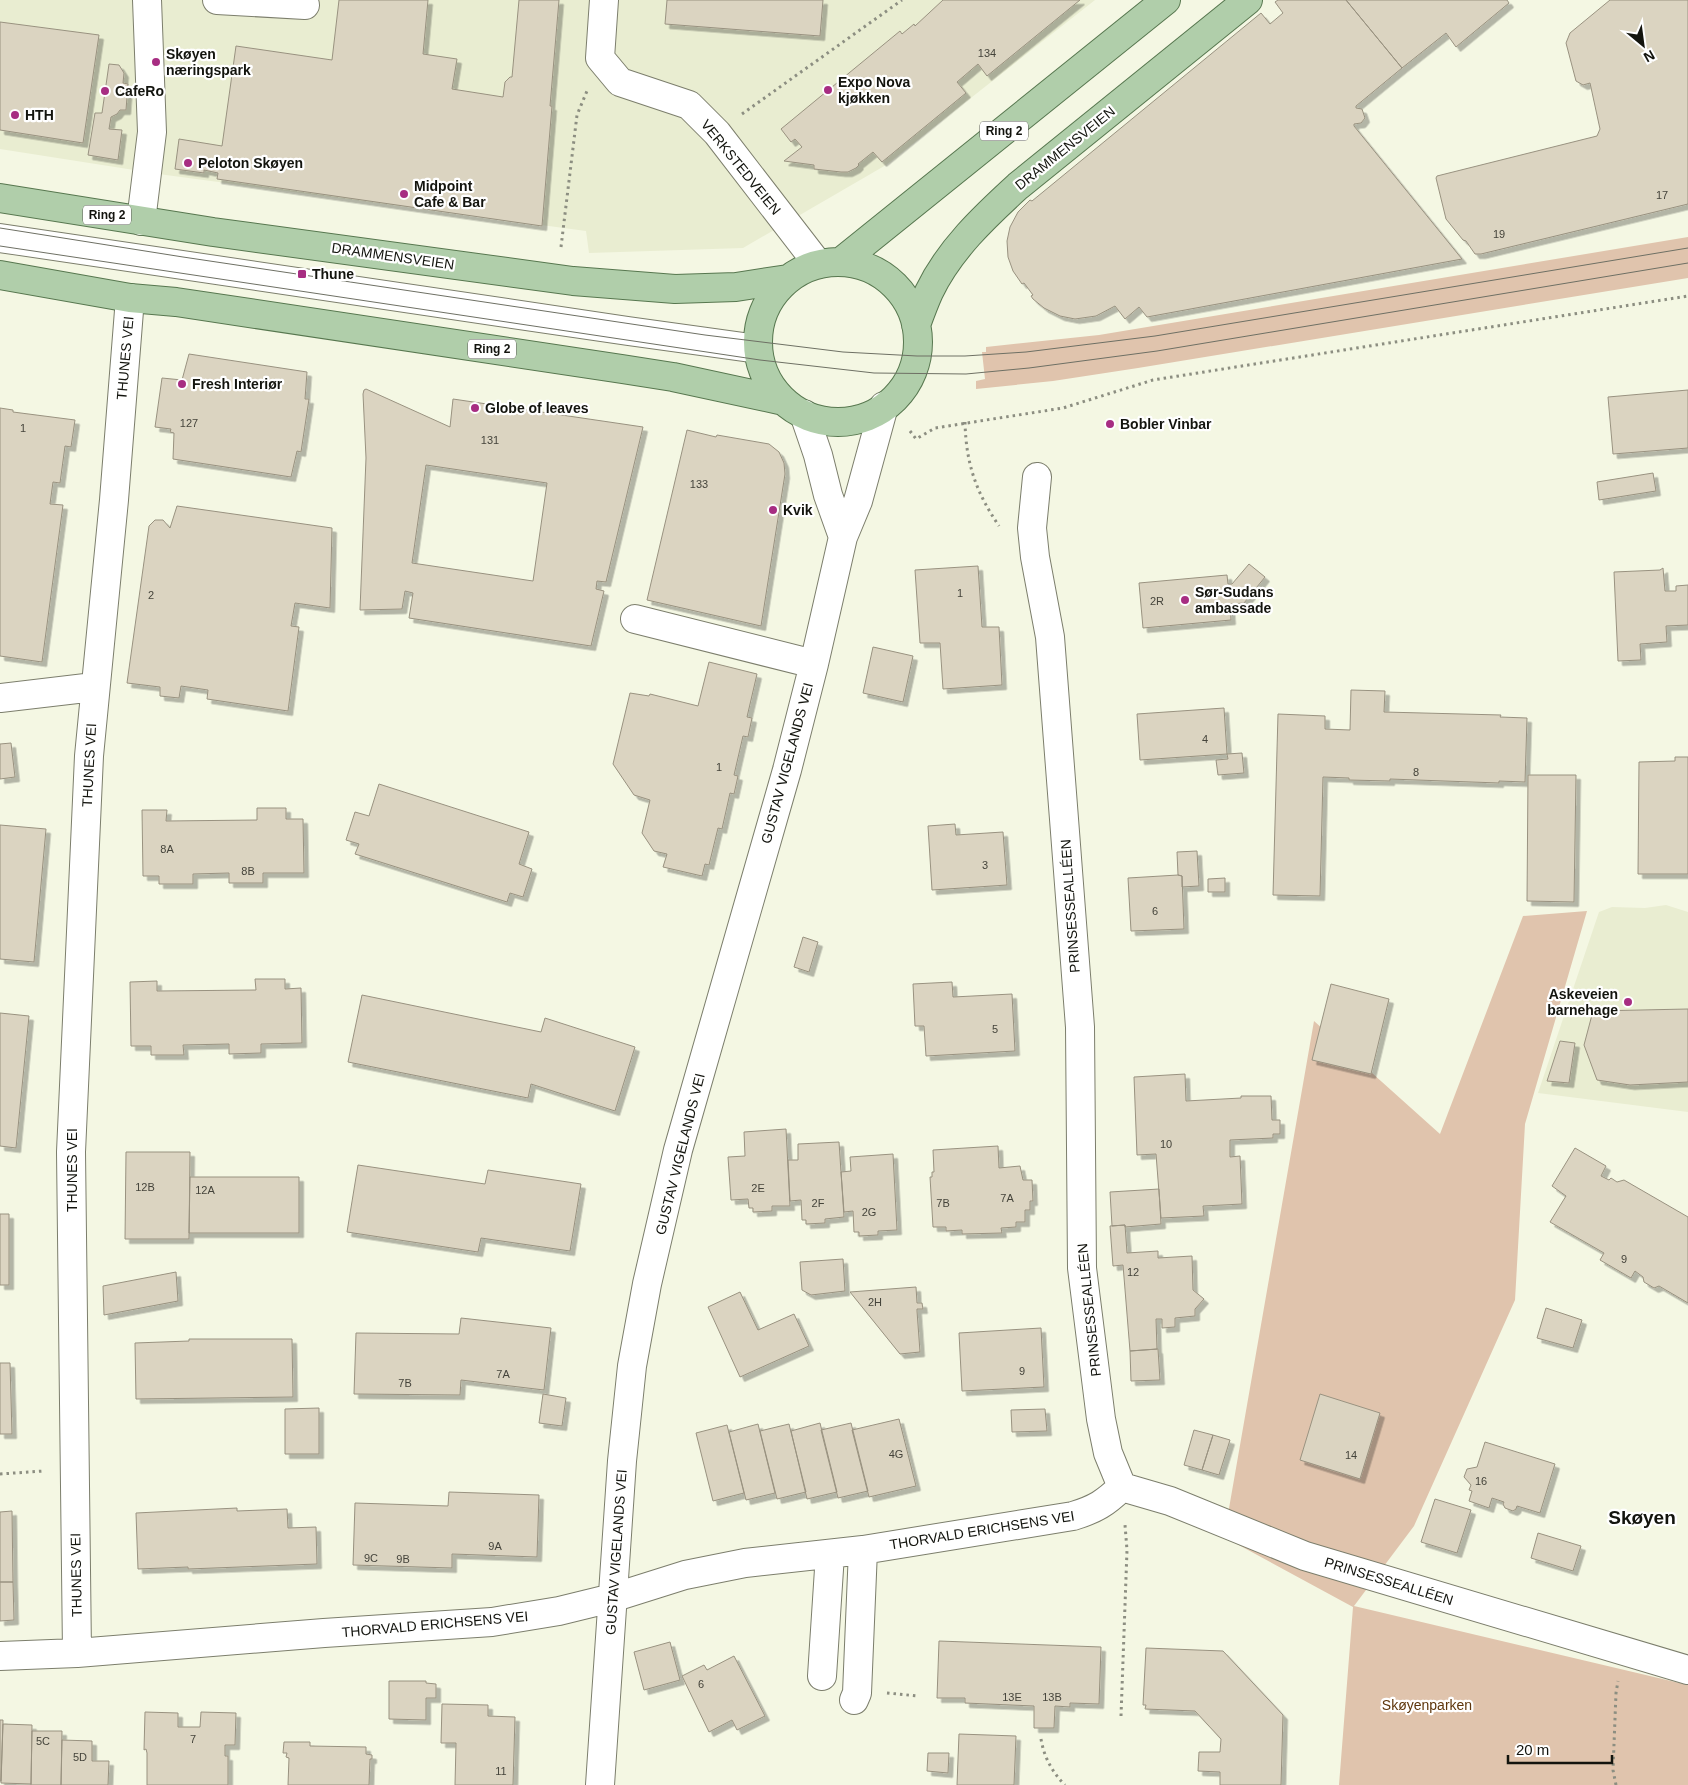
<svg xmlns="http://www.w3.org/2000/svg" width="1688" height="1785" font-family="Helvetica,sans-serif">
	<defs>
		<filter id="shadow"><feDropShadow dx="4.5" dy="4.5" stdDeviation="0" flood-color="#0004"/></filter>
	</defs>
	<rect width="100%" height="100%" fill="#f4f7e3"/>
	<!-- built -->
	<path fill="#e9edd1" d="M0 0H1095L886 165 743 248 589 253 586 231 166 175 0 149Z
		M1666 905 1688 912V1112L1538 1093 1599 912 1612 907 1645 908Z"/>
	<!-- green -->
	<path fill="#e0c4ad" d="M1688 237V278L1138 368 1053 381 976 389V381L985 379 982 352H986V347L1099 335Z
		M1587 911 1525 1124 1515 1300 1414 1526 1354 1606 1688 1685V1785H1339L1353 1607 1224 1537 1314 1021 1440 1134 1523 916Z"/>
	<!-- building -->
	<path fill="#dbd4c1" stroke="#999280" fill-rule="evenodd" filter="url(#shadow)" d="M339 0H428L423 54 457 59 452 89 503 97 505 82 510 77H512L519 0H559L550 106H552L542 226 217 179 218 173 204 170V173L175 169 179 139 222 146 236 46 332 60Z
		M667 0H823L820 36 665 24Z
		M943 0H1080L987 76 978 64 957 82 966 93 882 162 873 152 858 164 859 165 856 168 848 172H841L814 169V165L784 161 802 147 795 139 791 142 781 129 900 31 902 34 914 24 915 26Z
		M1278 0H1346L1402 68 1356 106V108L1362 109 1365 118 1361 123 1354 124V126L1462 259 1147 317 1139 307 1125 319 1115 306 1096 316 1075 319 1060 316 1044 308 1033 299 1031 296 1033 295 1024 283 1022 284 1013 271 1008 257 1007 241 1010 227 1018 212 1030 200 1032 201 1261 13 1270 24 1283 13 1275 2Z
		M1346 0H1507L1509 3 1456 47 1446 33 1402 68Z
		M1610 0H1688V204L1481 254H1475L1466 241 1463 240 1446 219 1436 178 1437 176 1597 136 1600 129 1590 83 1583 85 1576 81 1566 43 1570 33Z
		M0 22 99 35 83 143 0 130Z
		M109 64 119 65 124 73 123 83 128 84 126 110H120L117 114 111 117 109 129 122 130 118 160 88 155 95 113H102Z
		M189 354 307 372 305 399H309L301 452 297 451 291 477 173 459 174 433 170 432 171 429 155 427 162 378 182 380Z
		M366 389 450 427 453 399 643 427 606 582 597 581 596 589 604 591 591 646 409 618 413 593 405 591 402 609 360 610 366 458 363 394 364 390ZM426 465 547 483 533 581 412 563Z
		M1688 390V448L1613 454 1608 397Z
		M0 408 13 410V412L75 420 71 447 65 446 60 483 53 482 50 504 63 505 42 662 0 656Z
		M687 430 716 437 717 435 769 444 779 452 784 463 785 474 761 626 647 600Z
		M1653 473 1656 491 1599 500 1597 482Z
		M177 506 332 528 330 608 295 603 291 626 299 627 288 711 207 699 208 690 181 686 179 698 160 696V687L127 683 149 526 155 520H163L170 528Z
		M1249 564 1265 577 1244 603 1230 604 1231 620 1143 628 1139 583 1227 575 1228 584H1232Z
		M978 566 982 627H999L1002 685 943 689 940 643H920L915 570Z
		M1663 568 1665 591H1676V586L1688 585V625L1666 626 1667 642 1640 644 1641 660 1618 661 1614 572 1660 570Z
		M873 647 913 656 903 702 863 693Z
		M709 662 757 674 747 717 752 718 748 737 743 736 734 775 738 776 734 794 730 793 722 829 718 828 709 865 705 864 702 876 663 867 667 854 654 851 642 833 650 800 634 795 613 764 630 693 649 696 650 694 698 706Z
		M1351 690 1385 691 1384 712 1501 715 1500 717 1527 718 1525 782 1499 781V783L1390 779V781L1349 780V778L1323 777 1320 896 1273 895 1278 714 1325 716V729L1350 730Z
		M1224 708 1227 754 1140 760 1137 714Z
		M11 743 15 777 0 779V744Z
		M1242 753 1244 773 1218 775 1216 760 1228 759 1227 754Z
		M1675 757H1688V874H1638L1639 762 1675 761Z
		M1528 775H1576L1574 902 1527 901Z
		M379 784 529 832 519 864 532 869 523 897 510 893 507 902 355 854 359 844 346 840 355 812 369 816Z
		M257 808H286V819H303L304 873H263V883H229V873L193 874V884H159V876H143L142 810H167L166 821 257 820Z
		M955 824 956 835 1003 832 1007 885 932 890 928 826Z
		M0 825 46 829 34 962 0 959Z
		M1197 851 1199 886 1182 887V876L1178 875 1177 852Z
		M1178 875 1182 876 1184 929 1131 931 1128 878Z
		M1225 878V892H1208V879Z
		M803 937 818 942 809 972 794 967Z
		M255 979H285V989L301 988 302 1043 261 1044V1053L229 1054V1044L183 1045 184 1055H151V1046H131L130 982 157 981V991L256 990Z
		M952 982 953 997 1012 994 1015 1051 926 1056 924 1026H915L913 984Z
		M1331 984 1389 999 1371 1074 1312 1060Z
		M362 995 541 1032 545 1018 635 1047 615 1111 531 1084 528 1098 348 1062Z
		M1688 1009V1082L1630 1085 1597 1080 1584 1045 1593 1011Z
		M0 1013 29 1016 16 1148 0 1146Z
		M1560 1041 1575 1043 1569 1083 1547 1081Z
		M1185 1074 1186 1101 1241 1098V1096H1271L1272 1120H1280V1134H1273V1138L1230 1140V1157L1240 1156 1242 1204 1203 1206 1204 1216 1161 1218 1156 1154 1137 1155 1134 1077Z
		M786 1129 790 1206H772V1211L753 1212V1208H749L748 1199 731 1200 728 1157 745 1156 744 1132Z
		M839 1142 844 1217 825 1219V1223L806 1224V1220H802L801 1200 790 1201 788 1160H798V1144Z
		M998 1146 999 1168 1020 1166 1023 1180H1032L1033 1201H1030V1210H1025V1222H1016V1227L1001 1228 1002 1233 962 1234V1230L946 1231V1227H933L930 1177H932V1172H934L933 1150Z
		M1575 1148 1606 1166 1601 1176 1609 1180 1611 1178 1617 1182 1624 1180 1688 1217V1303L1659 1286 1654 1288 1644 1282 1643 1277 1635 1271 1631 1278 1600 1260 1604 1253 1550 1222 1566 1196 1552 1186Z
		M126 1152H190L189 1239H125Z
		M893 1154 897 1230 878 1231V1235L859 1236V1232H854L853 1211 844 1212 841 1172 851 1171 850 1157Z
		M358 1165 485 1184 488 1170 581 1184 570 1251 481 1238 478 1252 347 1232Z
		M190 1177H299V1233H189Z
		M1159 1189 1161 1224 1125 1227V1225L1112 1226 1110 1192Z
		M0 1214H9V1285H0Z
		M1125 1225 1127 1253 1158 1251V1258L1192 1256 1193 1290 1204 1299 1195 1309V1316L1175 1318V1327L1162 1328V1319H1156L1157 1349 1130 1351 1123 1265 1113 1266 1110 1226Z
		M843 1259 845 1291 811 1295 802 1290 800 1262Z
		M176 1272 178 1301 104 1315 103 1286Z
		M916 1287 917 1303H922L923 1309H917V1311L920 1352 900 1354 850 1292Z
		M740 1292 758 1330 794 1314 809 1346 740 1377 708 1307Z
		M1546 1308 1582 1320 1573 1348 1537 1338Z
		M461 1318 551 1328 544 1390 461 1380 460 1395 354 1394 356 1333 459 1334Z
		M1041 1328 1044 1387 962 1391 959 1333Z
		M189 1339H292L293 1397 136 1399 135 1343 189 1341Z
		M1158 1349 1160 1380 1131 1381 1130 1351Z
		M0 1363H10L12 1434H0Z
		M543 1394 566 1398 562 1426 539 1423Z
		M1320 1394 1380 1413 1360 1479 1300 1460Z
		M319 1408V1454H285V1409Z
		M1045 1409 1047 1431 1012 1432 1011 1410Z
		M899 1419 916 1486 869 1497 852 1430Z
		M820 1423 837 1492 807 1499 791 1431Z
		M851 1423 868 1491 838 1498 821 1430Z
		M758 1424 775 1493 746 1500 729 1432Z
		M789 1424 806 1492 777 1499 760 1431Z
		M727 1425 744 1493 713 1501 696 1433Z
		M1194 1430 1213 1435 1202 1470 1184 1465Z
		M1213 1435 1230 1440 1219 1475 1202 1470Z
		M1485 1442 1555 1464 1540 1513 1517 1506 1516 1509 1513 1511 1505 1508 1503 1504 1504 1502 1492 1498 1489 1508 1469 1501 1472 1491 1469 1490 1471 1485 1464 1477 1467 1469 1477 1467Z
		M449 1492 539 1495 537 1557 452 1554V1568L353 1565 355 1503 448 1506Z
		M1435 1499 1471 1510 1457 1553 1421 1542Z
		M237 1508V1511L287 1509 288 1528 316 1527 317 1564 188 1569V1567L138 1569 136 1513Z
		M12 1511 13 1582H0V1512Z
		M1538 1533 1581 1546 1573 1571 1531 1558Z
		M0 1582H13L14 1620 0 1621Z
		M939 1641 1101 1647 1099 1704 1070 1703V1707L1055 1706 1054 1728H1034V1706L965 1703V1698H937Z
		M670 1642 680 1680 644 1690 634 1652Z
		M1146 1648 1223 1651 1283 1715 1281 1785H1220V1772L1198 1771 1199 1752H1220L1221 1739 1195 1711 1145 1709 1146 1705H1143Z
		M734 1656 765 1716 737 1730 732 1720 709 1732 682 1676 704 1665 707 1670Z
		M389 1681H426V1683L436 1684V1698H426V1720L389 1719Z
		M442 1704 488 1705V1716L515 1717 513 1785H455L456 1743H441Z
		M145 1712 178 1713V1727H200L201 1712 236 1713 235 1745H225V1756H228V1785H147V1753L146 1749 144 1750Z
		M0 1720H3L1 1781H0Z
		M3 1724 32 1725 31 1784 1 1783Z
		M32 1731H62L61 1785H31Z
		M959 1734 1016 1736 1014 1785H957Z
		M62 1740 92 1741V1761H109L108 1785H61Z
		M284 1742H310V1746L366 1747V1754L372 1755V1759H370L369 1785H288L289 1758 286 1757 287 1753H283Z
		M928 1753H949L948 1773 927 1771Z"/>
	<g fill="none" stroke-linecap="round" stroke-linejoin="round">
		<!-- minor casing -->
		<g stroke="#7c7e6c" stroke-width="30">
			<path id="minor" d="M217 0 305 5
				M604 0 600 58 620 82 689 105 717 133 818 264
				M141 221 152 132 147 0
				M0 238 628 331 758 349
				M804 414 818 455 828 495 843 537
				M1037 477 1032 528 1035 557 1050 637 1080 1027 1082 1268 1101 1419 1108 1453 1122 1487 1170 1501 1305 1556 1688 1670
				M635 619 814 664
				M0 698 94 687
				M77 1653 71 1152 89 756 114 500 130 298
				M0 1656 77 1653 324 1633 492 1622 559 1611 612 1598 685 1575 745 1563 863 1550 1073 1516C1096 1509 1105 1503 1122 1487
				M822 1676 830 1554
				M854 1700 857 1693 863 1550
				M600 1785 622 1461 632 1366 647 1284 678 1150 787 770 814 664 843 537 858 501 884 406"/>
		</g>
		<!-- major casing -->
		<g stroke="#57774f" stroke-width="30">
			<path id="major" d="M0 198 213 232 573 281 675 289 736 287 788 279
				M842 261 1166 0
				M758 342a80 80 0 1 1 160 0a80 80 0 1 1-160 0Z
				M0 275 130 298 176 302 622 369 673 377 784 401
				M916 325C920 314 924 303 929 292 949 250 984 217 1018 186L1248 0"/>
		</g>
		<!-- path -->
		<path stroke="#8c8e81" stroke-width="3" stroke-dasharray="2.5 4" stroke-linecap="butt" d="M742 114 902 0
			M561 247 577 115 587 91
			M965 422C966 464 976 492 999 526
			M910 431 916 439 935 428 1063 408 1153 380 1688 296
			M0 1474 44 1471
			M887 1693 918 1696
			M1121 1716 1127 1550 1125 1525
			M1041 1739C1044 1757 1052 1772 1065 1785
			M1616 1785 1613 1770 1616 1693 1618 1681"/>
		<!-- minor -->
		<use href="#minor" stroke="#fff" stroke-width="28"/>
		<!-- major -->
		<use href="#major" stroke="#b0ceaa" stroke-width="28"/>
		<!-- tram -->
		<path stroke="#6e7064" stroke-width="1" d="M0 228 183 257 705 335 843 352 917 356H965L1026 352 1155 336 1688 248
			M0 246 760 360 874 373 966 374 1029 368 1157 351 1688 263"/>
	</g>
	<!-- markers -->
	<g fill="#a72d82" stroke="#fff" stroke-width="2">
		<circle cx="156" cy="62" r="5"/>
		<circle cx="828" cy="90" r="5"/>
		<circle cx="105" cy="91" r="5"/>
		<circle cx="15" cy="115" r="5"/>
		<circle cx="188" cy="163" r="5"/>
		<circle cx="404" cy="194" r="5"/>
		<rect x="297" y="269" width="10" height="10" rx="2.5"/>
		<circle cx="182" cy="384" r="5"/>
		<circle cx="475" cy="408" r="5"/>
		<circle cx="1110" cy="424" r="5"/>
		<circle cx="773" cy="510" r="5"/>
		<circle cx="1185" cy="600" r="5"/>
		<circle cx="1628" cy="1002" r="5"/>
	</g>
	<g text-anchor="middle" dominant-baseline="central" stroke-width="4.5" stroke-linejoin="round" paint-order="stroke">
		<!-- number labels -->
		<g font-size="11" fill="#45443b">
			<text x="987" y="53">134</text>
			<text x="1662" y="195">17</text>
			<text x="1499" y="234">19</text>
			<text x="189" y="423">127</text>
			<text x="23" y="428">1</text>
			<text x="490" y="440">131</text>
			<text x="699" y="484">133</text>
			<text x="960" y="593">1</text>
			<text x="151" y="595">2</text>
			<text x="1157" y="601">2R</text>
			<text x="1205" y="739">4</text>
			<text x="719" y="767">1</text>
			<text x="1416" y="772">8</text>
			<text x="167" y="849">8A</text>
			<text x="985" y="865">3</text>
			<text x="248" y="871">8B</text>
			<text x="1155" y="911">6</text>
			<text x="995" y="1029">5</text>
			<text x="1166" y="1144">10</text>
			<text x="145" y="1187">12B</text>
			<text x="758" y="1188">2E</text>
			<text x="205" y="1190">12A</text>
			<text x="1007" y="1198">7A</text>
			<text x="818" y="1203">2F</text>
			<text x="943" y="1203">7B</text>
			<text x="869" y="1212">2G</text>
			<text x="1624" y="1259">9</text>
			<text x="1133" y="1272">12</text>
			<text x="875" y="1302">2H</text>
			<text x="1022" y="1371">9</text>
			<text x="503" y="1374">7A</text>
			<text x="405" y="1383">7B</text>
			<text x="896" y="1454">4G</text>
			<text x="1351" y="1455">14</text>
			<text x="1481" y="1481">16</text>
			<text x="495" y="1546">9A</text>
			<text x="371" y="1558">9C</text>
			<text x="403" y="1559">9B</text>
			<text x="701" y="1684">6</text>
			<text x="1012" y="1697">13E</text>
			<text x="1052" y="1697">13B</text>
			<text x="193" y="1739">7</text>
			<text x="43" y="1741">5C</text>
			<text x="80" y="1757">5D</text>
			<text x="501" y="1771">11</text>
		</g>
		<!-- shield labels -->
		<g fill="#fff" stroke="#5a5a56" stroke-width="1">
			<rect x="980" y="121.5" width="48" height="19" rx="4"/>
			<rect x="83" y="205.5" width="48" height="19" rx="4"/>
			<rect x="468" y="339.5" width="48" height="19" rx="4"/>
		</g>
		<g font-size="12" font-weight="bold" fill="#13140e">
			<text x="1004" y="131">Ring 2</text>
			<text x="107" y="215">Ring 2</text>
			<text x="492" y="349">Ring 2</text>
		</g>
		<!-- poi labels -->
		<g font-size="14" font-weight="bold" fill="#13140e" stroke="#fff" text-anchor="start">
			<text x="166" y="54">Skøyen<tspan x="166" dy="16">næringspark</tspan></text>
			<text x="838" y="82">Expo Nova<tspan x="838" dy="16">kjøkken</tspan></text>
			<text x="115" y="91">CafeRo</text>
			<text x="25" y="115">HTH</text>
			<text x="198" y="163">Peloton Skøyen</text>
			<text x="414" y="186">Midpoint<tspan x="414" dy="16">Cafe &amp; Bar</tspan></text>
			<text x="312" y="274">Thune</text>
			<text x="192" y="384">Fresh Interiør</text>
			<text x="485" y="408">Globe of leaves</text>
			<text x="1120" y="424">Bobler Vinbar</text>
			<text x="783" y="510">Kvik</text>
			<text x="1195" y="592">Sør-Sudans<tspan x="1195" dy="16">ambassade</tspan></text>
			<text x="1618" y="994" text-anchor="end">Askeveien<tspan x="1618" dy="16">barnehage</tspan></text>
		</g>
		<!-- street labels -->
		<g font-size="14" fill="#13140e" stroke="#fff">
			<text transform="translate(1065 148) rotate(-39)">DRAMMENSVEIEN</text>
			<text transform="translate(741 167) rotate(51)">VERKSTEDVEIEN</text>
			<text transform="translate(393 256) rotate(8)">DRAMMENSVEIEN</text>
			<text transform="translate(125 358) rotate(-85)">THUNES VEI</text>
			<text transform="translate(787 763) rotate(-75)">GUSTAV VIGELANDS VEI</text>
			<text transform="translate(89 765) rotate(-87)">THUNES VEI</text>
			<text transform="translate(1070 906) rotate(-94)">PRINSESSEALLÉEN</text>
			<text transform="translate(680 1154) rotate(-76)">GUSTAV VIGELANDS VEI</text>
			<text transform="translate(72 1170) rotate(-90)">THUNES VEI</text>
			<text transform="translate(1089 1310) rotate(-96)">PRINSESSEALLÉEN</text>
			<text transform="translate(982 1530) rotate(-9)">THORVALD ERICHSENS VEI</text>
			<text transform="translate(616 1552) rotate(-86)">GUSTAV VIGELANDS VEI</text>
			<text transform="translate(76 1575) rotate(-91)">THUNES VEI</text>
			<text transform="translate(1389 1581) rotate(17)">PRINSESSEALLÉEN</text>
			<text transform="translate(435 1624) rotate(-5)">THORVALD ERICHSENS VEI</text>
		</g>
		<!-- park labels -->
		<g font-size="14" fill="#5e360c" stroke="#fff">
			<text x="1427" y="1705">Skøyenparken</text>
		</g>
		<!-- district labels -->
		<g font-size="19" font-weight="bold" fill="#13140e" stroke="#fff">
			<text x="1642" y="1517">Skøyen</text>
		</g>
	</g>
	<!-- north arrow -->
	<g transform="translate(1643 45) rotate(151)" stroke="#ffffff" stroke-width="4" paint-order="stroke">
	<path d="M0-4L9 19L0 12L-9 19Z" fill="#13140e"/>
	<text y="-8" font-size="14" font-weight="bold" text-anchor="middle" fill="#13140e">N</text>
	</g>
	<!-- scale -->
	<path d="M1508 1755v8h104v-8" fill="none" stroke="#13140e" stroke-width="2.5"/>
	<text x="1516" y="1755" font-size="15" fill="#13140e" stroke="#ffffff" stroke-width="4" paint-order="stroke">20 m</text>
</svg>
